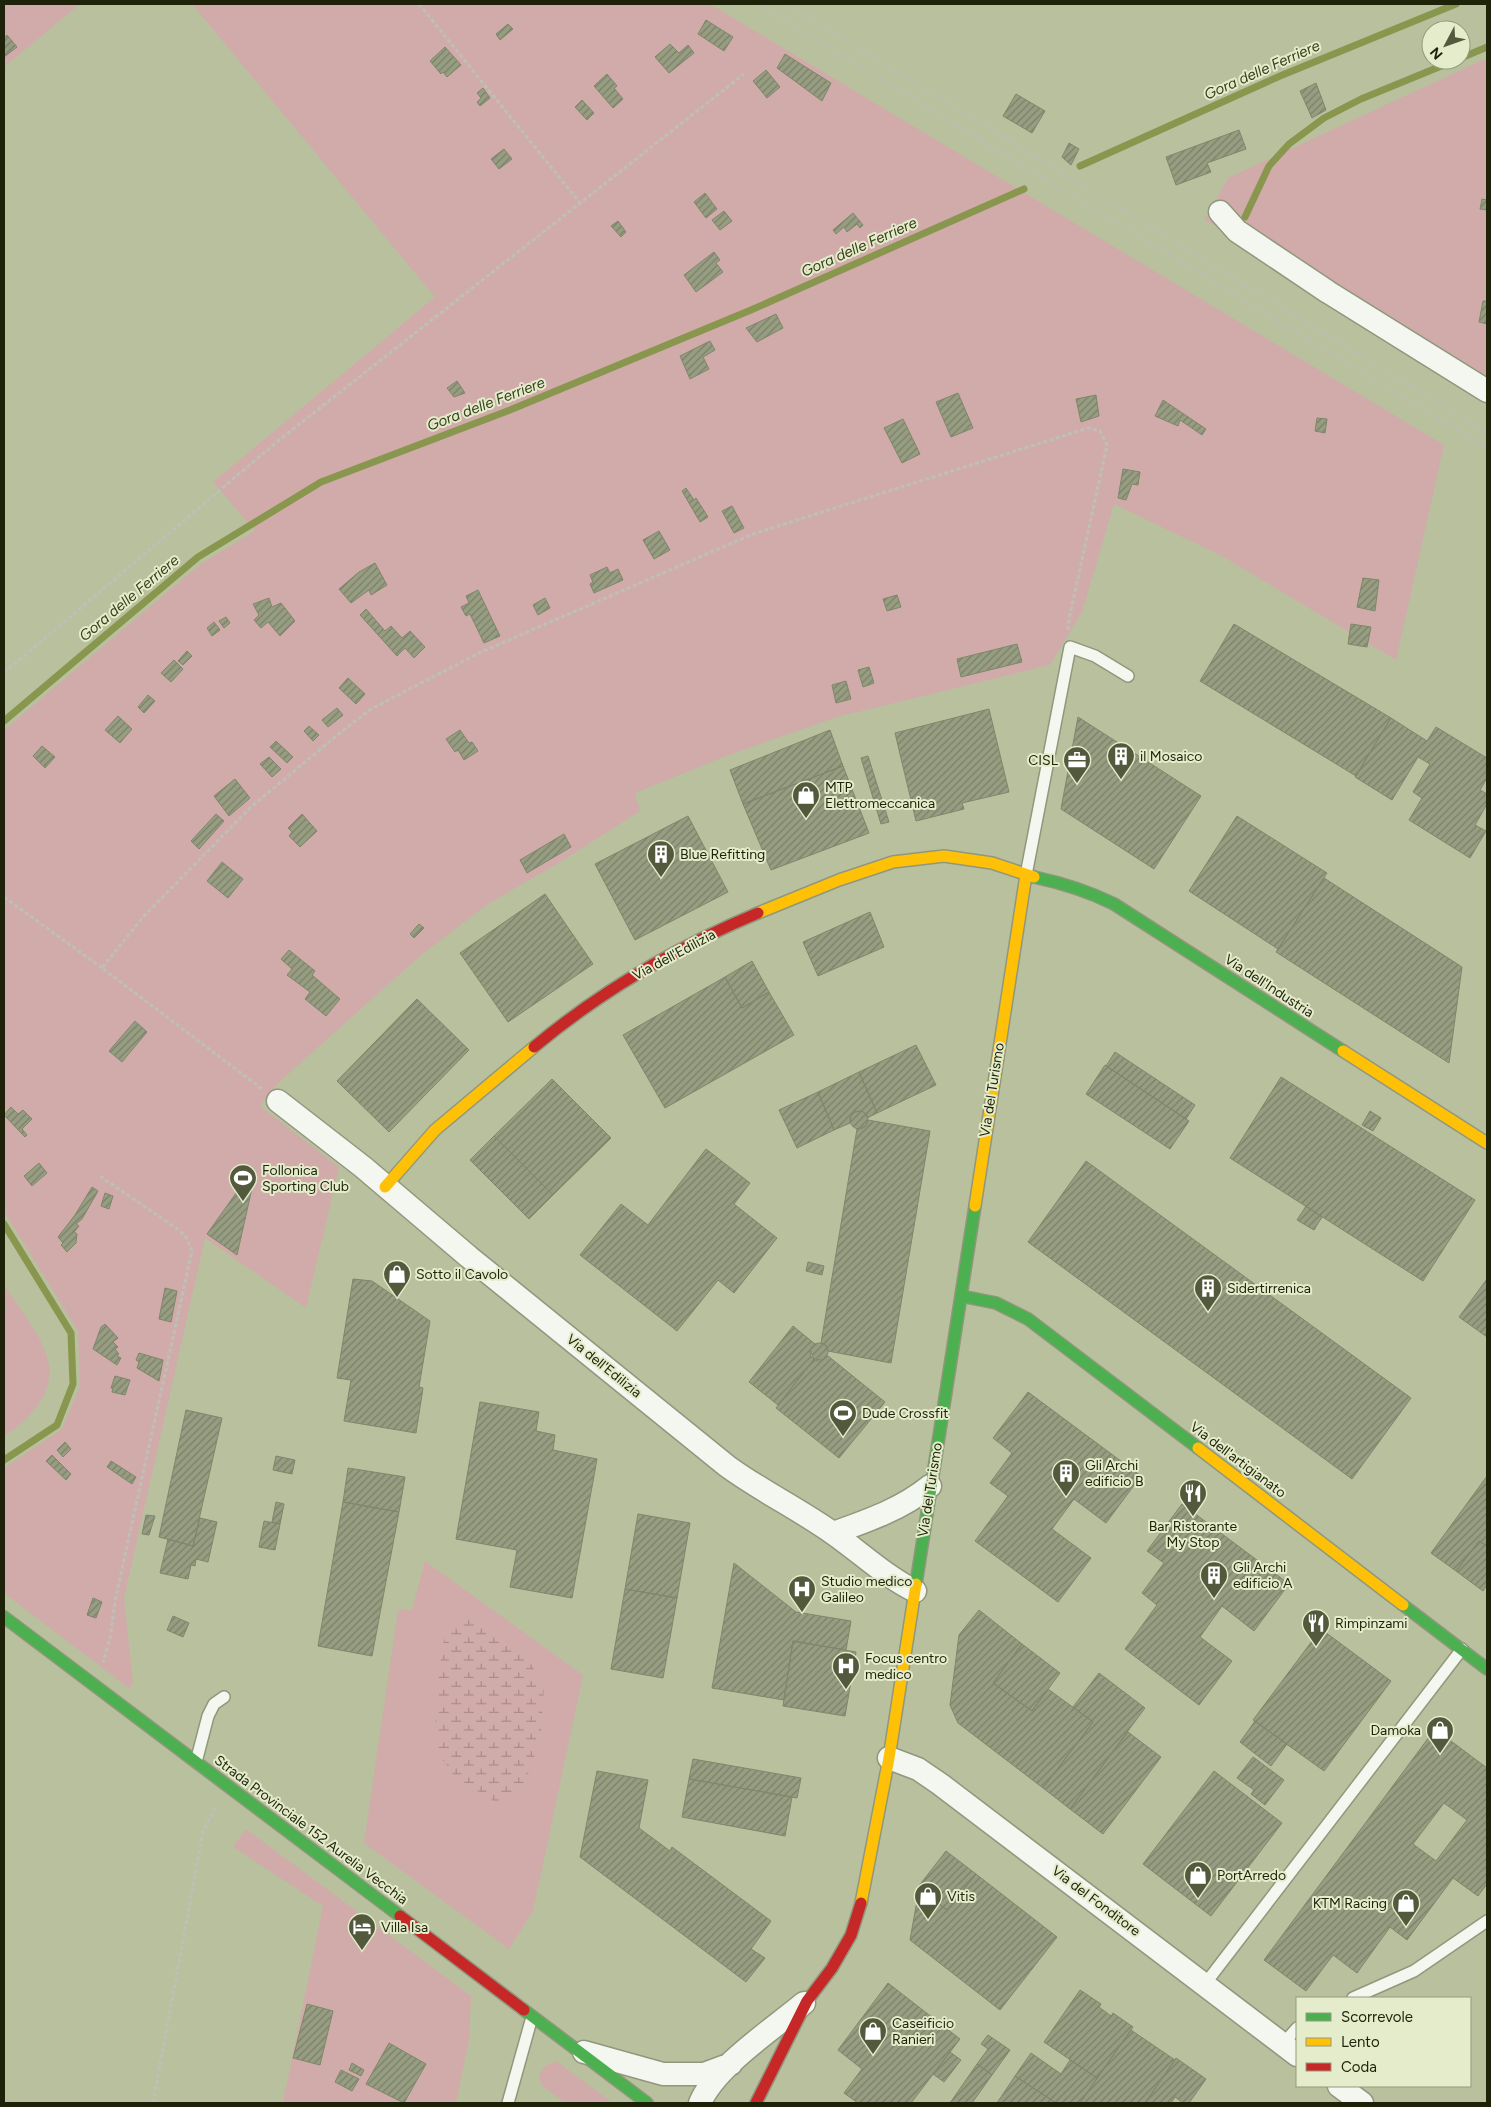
<svg xmlns="http://www.w3.org/2000/svg" width="1491" height="2107" font-family="Figtree,sans-serif">
	<defs>
		<pattern id="wetland-marsh" width="20" height="14" patternUnits="userSpaceOnUse" patternTransform="scale(1.25)"><rect width="20" height="14" fill="#d1aba9"/><path d="M1 5h8M5 5V1M11 12h8M15 12V8" fill="none" stroke="#a98b88"/></pattern>
		<pattern id="building-hatch" width="6" height="6" patternUnits="userSpaceOnUse" patternTransform="scale(1.25)"><rect width="6" height="6" fill="#969d81"/><path d="M-1 1l2-2M0 6l6-6M5 7l2-2" fill="none" stroke="#7a8068"/></pattern>
	</defs>
	<rect width="100%" height="100%" fill="#b8c09e"/>
	<!-- green -->
	<path fill="#d1aba9" d="M4 4H80L4 67Z
		M192 4H710L1444 445 1396 660 1222 556 1114 504 1082 612 1050 665 837 717 726 756 635 793 640 811 565 859 488 904 421 955 277 1084 260 1106 339 1167 306 1308 205 1238 124 1598 133 1682 130 1689 4 1593V1468L62 1429 80 1386 78 1331 4 1211V730L202 563 255 531 213 482 435 297Z
		M1487 58V387L1205 220 1228 178Z
		M4 1285C19 1307 45 1339 49 1365 54 1394 27 1423 4 1436Z
		M425 1561 583 1675 533 1911 509 1949 364 1843 398 1610H412Z
		M246 1829 471 1996 469 2040 456 2103H283L323 1906 233 1847Z
		M556 2061 613 2103H565L541 2085 539 2074 545 2066Z"/>
	<!-- wetland -->
	<path fill="url(#wetland-marsh)" d="M464 1616 472 1618 524 1652 544 1686 541 1735 530 1770 518 1794 495 1802 454 1776 437 1751 435 1725 437 1681 444 1640 451 1620Z"/>
	<g fill="none" stroke-linecap="round" stroke-linejoin="round">
		<!-- stream -->
		<path stroke="#88964e" stroke-width="7" d="M1461 58 1487 47
			M1080 166 1280 76 1456 4
			M1245 217 1269 166 1289 144 1324 118 1361 99 1456 60
			M4 721 198 557 321 482 510 410 751 310 1024 189
			M4 1224 71 1333 73 1384 57 1425 4 1460"/>
	</g>
	<!-- building -->
	<path fill="url(#building-hatch)" stroke="#80866b" fill-rule="evenodd" d="M706 20 733 37 724 51 698 34Z
		M508 24 513 29 500 40 496 34Z
		M7 35 17 47 4 57V38Z
		M670 44 679 53 688 45 694 53 669 73 655 57Z
		M445 47 461 65 447 77 443 72 441 74 430 61Z
		M785 54 831 83 822 101 777 68Z
		M766 70 780 87 767 98 753 81Z
		M607 74 617 86 614 88 623 99 613 108 594 86Z
		M1316 83 1326 110 1312 118 1300 91Z
		M483 88 490 98 480 106 477 102 481 98 477 93Z
		M1016 94 1045 111 1032 133 1003 116Z
		M582 100 594 113 587 120 575 107Z
		M1239 130 1246 149 1207 163 1211 172 1176 185 1166 157Z
		M1069 143 1079 149 1071 165 1062 157Z
		M504 149 512 159 499 169 491 159Z
		M705 193 717 209 706 218 694 202Z
		M1482 199 1487 200V210L1480 209Z
		M724 211 732 221 720 230 712 220Z
		M853 213 863 225 860 228 857 224 847 232 844 227 836 234 833 230Z
		M618 221 626 232 621 237 611 226Z
		M714 252 720 260 716 263 723 272 696 292 684 275Z
		M1483 301H1487V324L1479 322Z
		M776 314 783 328 757 342 746 328Z
		M710 341 715 350 703 357 709 369 690 379 680 356Z
		M457 381 465 393 454 397 447 388Z
		M958 393 973 428 951 437 936 402Z
		M1096 395 1099 416 1081 422 1076 399Z
		M1163 400 1206 429 1202 435 1180 420 1178 426 1155 416Z
		M1317 418 1327 419 1325 433 1315 431Z
		M903 419 920 454 902 463 884 428Z
		M1123 469 1140 472 1138 485 1132 484 1126 500 1118 498Z
		M686 488 694 500 696 498 708 517 700 522 682 491Z
		M732 506 744 528 734 533 722 511Z
		M659 531 670 550 654 559 643 540Z
		M375 563 387 585 371 595 369 590 351 603 339 589 359 572Z
		M607 567 610 573 618 569 623 580 594 593 590 584 593 582 590 575Z
		M1363 578 1379 580 1375 611 1357 607Z
		M478 590 500 636 484 643 470 614 466 616 461 607 469 603 466 596Z
		M897 595 901 607 887 611 883 599Z
		M269 598 272 607 281 603 295 621 280 636 268 622 261 628 254 620 259 615 253 604Z
		M545 598 550 608 538 615 533 605Z
		M366 609 385 631 391 626 402 638 410 631 425 647 414 658 405 648 397 656 360 615Z
		M226 617 230 623 224 628 219 621Z
		M214 622 220 630 212 636 207 628Z
		M1234 624 1391 718 1356 776 1200 681Z
		M1351 624 1371 627 1367 647 1348 644Z
		M1017 644 1022 662 961 677 957 659Z
		M187 651 192 656 183 665 178 661Z
		M174 660 183 669 171 682 161 673Z
		M869 667 874 683 863 687 858 670Z
		M348 678 365 694 356 704 339 688Z
		M846 681 851 699 836 703 832 685Z
		M148 695 155 701 144 713 138 707Z
		M337 708 343 715 328 727 322 720Z
		M989 709 1009 792 962 803 964 809 916 821 895 733Z
		M118 716 132 729 120 743 105 730Z
		M1078 717 1201 796 1154 869 1061 809Z
		M1391 718 1427 741 1436 727 1487 758V778L1480 790 1487 794V804L1475 825 1486 831 1470 858 1409 820 1422 798 1413 792 1430 764 1418 757 1392 800 1355 777Z
		M309 726 319 735 313 741 304 731Z
		M460 730 469 743 472 742 478 751 464 760 458 750 455 752 446 739Z
		M830 730 843 766 743 804 730 770Z
		M276 741 293 757 287 763 270 747Z
		M42 746 55 757 45 768 33 756Z
		M868 756 889 822 881 824 861 758Z
		M269 757 281 769 272 777 260 764Z
		M843 766 869 833 771 870 743 804Z
		M235 779 250 798 229 816 214 796Z
		M216 814 224 821 199 849 191 841Z
		M302 814 317 831 300 847 289 836 292 832 288 828Z
		M688 816 728 892 635 940 595 864Z
		M1237 816 1327 873 1278 949 1189 891Z
		M564 834 571 847 527 873 520 860Z
		M222 862 243 879 228 898 207 881Z
		M1324 878 1462 967 1449 1063 1276 952Z
		M545 894 593 964 508 1022 460 953Z
		M870 912 884 947 818 976 803 942Z
		M419 924 424 928 414 938 410 934Z
		M289 950 315 971 312 975 340 999 326 1016 305 999 310 992 287 975 292 969 281 959Z
		M752 961 769 992 742 1008 725 977Z
		M725 977 742 1008 769 992 794 1035 665 1108 623 1035Z
		M417 999 469 1050 389 1132 337 1081Z
		M135 1021 147 1032 122 1062 109 1051Z
		M916 1045 936 1085 877 1113 859 1072Z
		M1115 1052 1195 1105 1186 1119 1106 1066Z
		M1105 1065 1189 1121 1170 1149 1086 1094Z
		M859 1072 877 1113 867 1118V1115L862 1111 855 1112 851 1115 850 1123 834 1130 818 1092Z
		M1281 1077 1475 1200 1423 1281 1230 1158Z
		M552 1079 611 1138 553 1195 494 1136Z
		M818 1092 834 1130 797 1148 779 1110Z
		M11 1107 18 1114 23 1110 32 1119 22 1129 27 1135 25 1137 4 1115Z
		M850 1120a9 9 0 1 1 18 0a9 9 0 1 1-18 0Z
		M1370 1111 1381 1118 1373 1131 1362 1125Z
		M868 1120 930 1131 891 1363 828 1351 826 1345 821 1343 857 1129 866 1126Z
		M494 1136 553 1195 529 1219 470 1160Z
		M706 1149 750 1183 734 1204 777 1238 734 1293 718 1280 677 1331 580 1255 621 1204 648 1225Z
		M1086 1161 1411 1398 1352 1479 1028 1242Z
		M39 1163 47 1173 32 1186 24 1176Z
		M251 1172 255 1175 237 1255 207 1234Z
		M92 1187 98 1191 82 1219 76 1224 79 1226 74 1232 77 1234 76 1243 67 1252 61 1245 63 1243 58 1237 75 1215Z
		M105 1193 113 1196 109 1209 101 1206Z
		M1306 1206 1322 1217 1314 1230 1297 1220Z
		M808 1262 824 1266 822 1275 806 1271Z
		M353 1279 372 1281 430 1321 419 1387 423 1388 416 1433 344 1421 351 1380 337 1378Z
		M1487 1279V1337L1459 1317Z
		M165 1288 177 1291 171 1322 159 1319Z
		M105 1324 118 1338 113 1342 118 1347 115 1349 119 1354 117 1356 121 1358 117 1365 93 1349 101 1327Z
		M793 1326 815 1344 810 1350 814 1359 778 1405 749 1382Z
		M810 1352a9 9 0 1 1 18 0a9 9 0 1 1-18 0Z
		M139 1353 163 1360 159 1381 137 1368 139 1362 136 1360Z
		M828 1356 885 1402 839 1458 776 1408 814 1359 822 1360Z
		M115 1376 130 1380 125 1395 112 1392 113 1388H111Z
		M1028 1392 1141 1476 1106 1523 1074 1499 1052 1529 1091 1558 1058 1602 975 1541 1008 1496 990 1483 1012 1453 993 1438Z
		M480 1402 539 1412 536 1431 555 1435 553 1450 597 1459 572 1598 510 1587 517 1550 456 1539Z
		M186 1410 222 1418 193 1546 159 1537Z
		M65 1442 71 1449 63 1457 57 1450Z
		M52 1455 71 1474 66 1480 46 1461Z
		M276 1456 295 1460 292 1474 273 1470Z
		M111 1461 136 1477 132 1484 107 1467Z
		M348 1468 405 1477 399 1512 343 1502Z
		M1487 1476V1546L1479 1541 1456 1571 1431 1553Z
		M276 1502 284 1504 280 1524 272 1522Z
		M343 1502 399 1512 372 1656 318 1646Z
		M1182 1504 1289 1584 1254 1631 1222 1606 1200 1637 1232 1661 1199 1705 1125 1649 1157 1605 1142 1593 1164 1563 1147 1551Z
		M638 1514 690 1523 677 1598 625 1589Z
		M146 1515 155 1516 149 1535 142 1534Z
		M200 1518 217 1522 208 1562 196 1559 195 1566 191 1565 188 1579 160 1573 168 1539 193 1546Z
		M264 1521 280 1524 275 1550 259 1547Z
		M1479 1541 1487 1546V1585L1483 1591 1456 1571Z
		M734 1563 796 1612 851 1621 846 1650 793 1641 784 1700 712 1688Z
		M625 1589 677 1598 663 1678 611 1669Z
		M93 1598 102 1602 96 1618 87 1615Z
		M979 1610 1022 1644 993 1683 1032 1711 1048 1689 1093 1722 1043 1788 958 1723 950 1705 959 1635Z
		M173 1616 189 1623 183 1637 167 1630Z
		M1321 1629 1391 1681 1324 1771 1253 1720Z
		M793 1641 856 1652 845 1716 783 1706Z
		M1022 1644 1060 1673 1032 1711 993 1683Z
		M1099 1673 1145 1708 1070 1809 1043 1788 1093 1722 1073 1707Z
		M1255 1721 1287 1744 1271 1766 1240 1742Z
		M1435 1729 1487 1768V1884L1478 1896 1453 1878 1407 1940 1390 1927 1357 1973 1333 1955 1306 1991 1264 1960ZM1444 1803 1467 1820 1436 1861 1413 1844Z
		M1128 1732 1161 1757 1103 1834 1070 1809Z
		M1253 1757 1284 1780 1265 1805 1251 1794 1254 1790 1237 1778Z
		M693 1759 801 1778 797 1798 689 1779Z
		M597 1771 648 1780 639 1828 670 1851 672 1847 771 1921 751 1949 765 1958 746 1982 580 1857Z
		M1214 1771 1282 1823 1211 1916 1143 1864Z
		M689 1779 792 1797 785 1836 682 1817Z
		M946 1851 976 1874 947 1910 918 1887Z
		M976 1874 1057 1937 1000 2010 910 1940 916 1906 925 1894 947 1910Z
		M888 1983 960 2039 911 2103H858L844 2093 862 2069 838 2050Z
		M1080 1990 1101 2004 1099 2007 1111 2016 1113 2013 1133 2027 1097 2078 1044 2042Z
		M307 2004 333 2011 320 2065 293 2058Z
		M1131 2030 1175 2060 1145 2103H1080Z
		M988 2035 1010 2050 992 2075 977 2064 988 2049 981 2044Z
		M389 2043 426 2064 404 2103 366 2084Z
		M950 2052 961 2060 944 2082 933 2074Z
		M1031 2053 1061 2074 1070 2060 1097 2078 1080 2103H1056L1015 2076Z
		M1176 2058 1206 2079 1189 2103H1183L1175 2097 1171 2103H1145Z
		M352 2063 364 2070 361 2076 349 2070Z
		M977 2064 992 2075 972 2103H950Z
		M341 2070 359 2079 352 2091 335 2082Z
		M1015 2076 1056 2103H997Z"/>
	<g fill="none" stroke-linecap="round" stroke-linejoin="round">
		<!-- lane casing -->
		<g stroke="#91977c" stroke-width="14">
			<path id="lane" d="M1026 875 1070 647 1095 656 1128 676
				M196 1762 208 1716 214 1704 224 1697
				M1205 1984 1462 1649
				M1353 1998 1414 1971 1487 1921
				M1283 2044 1297 2028
				M508 2103 532 2017"/>
		</g>
		<!-- street casing -->
		<g stroke="#91977c" stroke-width="25">
			<path id="street" d="M1220 212 1237 231 1328 292 1487 391
				M278 1101 363 1167 469 1257 727 1466C761 1491 799 1509 834 1534 861 1553 885 1576 915 1591
				M833 1533C867 1521 902 1509 930 1486
				M889 1758 918 1769 940 1784 1297 2055
				M584 2052 663 2074H704L731 2064
				M1339 2086 1362 2103
				M700 2103C715 2067 773 2029 804 2003"/>
		</g>
		<!-- fast casing -->
		<g stroke="#91977c" stroke-width="14">
			<path id="fast" d="M1034 877C1062 883 1088 891 1114 904L1343 1051
				M961 1296 996 1303 1028 1319 1198 1448
				M916 1584 975 1206
				M1403 1605 1487 1669
				M4 1617 400 1916
				M524 2010 647 2103"/>
		</g>
		<!-- slow casing -->
		<g stroke="#91977c" stroke-width="14">
			<path id="slow" d="M758 913 839 880 893 862 944 856 992 863 1034 877
				M1343 1051 1487 1143
				M385 1187 435 1130 534 1047
				M975 1206 1026 875
				M1198 1448 1403 1605
				M861 1903 889 1758 916 1584"/>
		</g>
		<!-- jam casing -->
		<g stroke="#91977c" stroke-width="14">
			<path id="jam" d="M534 1047C601 991 677 947 758 913
				M400 1916 524 2010
				M756 2103 807 2001 832 1968 851 1935 861 1903"/>
		</g>
		<!-- path -->
		<path stroke="#bec0b7" stroke-width="3" stroke-dasharray="4 2.5" stroke-linecap="butt" d="M419 4 581 204
			M4 673 278 441 744 74
			M4 897 102 968
			M262 1089 102 968 143 917 251 807 341 732 371 709 479 653 753 534 1088 428 1100 431 1107 445 1068 624V631
			M100 1176 179 1230 186 1237 192 1251 116 1596 110 1638 103 1662
			M153 2103 203 1832 216 1806"/>
		<!-- lane -->
		<use href="#lane" stroke="#f4f6f0" stroke-width="11"/>
		<!-- street -->
		<use href="#street" stroke="#f4f6f0" stroke-width="22"/>
		<!-- fast -->
		<use href="#fast" stroke="#4caf50" stroke-width="11"/>
		<!-- slow -->
		<use href="#slow" stroke="#ffc107" stroke-width="11"/>
		<!-- jam -->
		<use href="#jam" stroke="#c62828" stroke-width="11"/>
		<!-- rail -->
		<path stroke="#bbbdb2" stroke-width="4" stroke-dasharray="2.5 5" stroke-linecap="butt" d="M758 4 1487 448
			M786 4 1487 433"/>
	</g>
	<!-- icons -->
	<defs>
		<g id="building-pin" transform="scale(1.4375)"><path d="M0 17L-7.5 6A9.5 9.5 0 1 1 7.5 6Z" fill="#53593c" stroke="#e4eccc"/><path d="M-4-6H4V6H1V3H-1V6H-4ZM-2.5-4.3h1.7v1.8h-1.7ZM.8-4.3h1.7v1.8H.8ZM-2.5-1h1.7V.8h-1.7ZM.8-1h1.7V.8H.8Z" fill="#fff"/></g>
		<g id="office-pin" transform="scale(1.4375)"><path d="M0 17L-7.5 6A9.5 9.5 0 1 1 7.5 6Z" fill="#53593c" stroke="#e4eccc"/><path d="M-6-3h4V-5.5h4V-3h4V5H-6ZM-1-4.5V-3h2v-1.5ZM-6 0V1H6V0Z" fill="#fff"/></g>
		<g id="shop-pin" transform="scale(1.4375)"><path d="M0 17L-7.5 6A9.5 9.5 0 1 1 7.5 6Z" fill="#53593c" stroke="#e4eccc"/><path d="M-5-2.5h2.3a2.7 3.5 0 0 1 5.4 0H5L5.5 6h-11ZM-1.5-2.5h3a1.5 2.3 0 0 0-3 0Z" fill="#fff"/></g>
		<g id="stadium-pin" transform="scale(1.4375)"><path d="M0 17L-7.5 6A9.5 9.5 0 1 1 7.5 6Z" fill="#53593c" stroke="#e4eccc"/><path d="M0-5a6.5 5 0 1 0 0 10a6.5 5 0 1 0 0-10ZM-3.5-1.8h7v3.6h-7Z" fill="#fff"/></g>
		<g id="restaurant-pin" transform="scale(1.4375)"><path d="M0 17L-7.5 6A9.5 9.5 0 1 1 7.5 6Z" fill="#53593c" stroke="#e4eccc"/><path d="M-5-6h1v4h1v-4h1v4h1v-4h1v5L-1.5 .5V6h-2V.5L-5-1ZM5-6V6H3V1.5H1.5Q1.5-4 5-6Z" fill="#fff"/></g>
		<g id="hospital-pin" transform="scale(1.4375)"><path d="M0 17L-7.5 6A9.5 9.5 0 1 1 7.5 6Z" fill="#53593c" stroke="#e4eccc"/><path d="M-5-5h3v3.5h4V-5h3V5h-3V1.5h-4V5h-3Z" fill="#fff"/></g>
		<g id="hotel-pin" transform="scale(1.4375)"><path d="M0 17L-7.5 6A9.5 9.5 0 1 1 7.5 6Z" fill="#53593c" stroke="#e4eccc"/><path d="M-6-4.5h1.5V1H6V5H4.5V3h-9V5H-6ZM-4 0a1.8 1.8 0 1 1 3.6 0ZM.5 0V-2.5h3Q6-2.5 6 0Z" fill="#fff"/></g>
	</defs>
	<g fill-rule="evenodd">
		<use href="#building-pin" x="1121" y="756"/>
		<use href="#office-pin" x="1077" y="760"/>
		<use href="#shop-pin" x="806" y="795"/>
		<use href="#building-pin" x="661" y="854"/>
		<use href="#stadium-pin" x="243" y="1178"/>
		<use href="#shop-pin" x="397" y="1274"/>
		<use href="#building-pin" x="1208" y="1288"/>
		<use href="#stadium-pin" x="843" y="1413"/>
		<use href="#building-pin" x="1066" y="1473"/>
		<use href="#restaurant-pin" x="1193" y="1493"/>
		<use href="#building-pin" x="1214" y="1575"/>
		<use href="#hospital-pin" x="802" y="1589"/>
		<use href="#restaurant-pin" x="1316" y="1623"/>
		<use href="#hospital-pin" x="846" y="1666"/>
		<use href="#shop-pin" x="1440" y="1730"/>
		<use href="#shop-pin" x="1198" y="1875"/>
		<use href="#shop-pin" x="928" y="1896"/>
		<use href="#shop-pin" x="1406" y="1903"/>
		<use href="#hotel-pin" x="362" y="1927"/>
		<use href="#shop-pin" x="873" y="2031"/>
	</g>
	<g text-anchor="middle" dominant-baseline="central" stroke-width="4" stroke-linejoin="round" paint-order="stroke">
		<!-- poi labels -->
		<g font-size="14" fill="#1d2208" stroke="#e4eccc" text-anchor="start">
			<text x="1140" y="756">il Mosaico</text>
			<text x="1058" y="760" text-anchor="end">CISL</text>
			<text x="825" y="787">MTP<tspan x="825" dy="16">Elettromeccanica</tspan></text>
			<text x="680" y="854">Blue Refitting</text>
			<text x="262" y="1170">Follonica<tspan x="262" dy="16">Sporting Club</tspan></text>
			<text x="416" y="1274">Sotto il Cavolo</text>
			<text x="1227" y="1288">Sidertirrenica</text>
			<text x="862" y="1413">Dude Crossfit</text>
			<text x="1085" y="1465">Gli Archi<tspan x="1085" dy="16">edificio B</tspan></text>
			<text x="1193" y="1526" text-anchor="middle">Bar Ristorante<tspan x="1193" dy="16">My Stop</tspan></text>
			<text x="1233" y="1567">Gli Archi<tspan x="1233" dy="16">edificio A</tspan></text>
			<text x="821" y="1581">Studio medico<tspan x="821" dy="16">Galileo</tspan></text>
			<text x="1335" y="1623">Rimpinzami</text>
			<text x="865" y="1658">Focus centro<tspan x="865" dy="16">medico</tspan></text>
			<text x="1421" y="1730" text-anchor="end">Damoka</text>
			<text x="1217" y="1875">PortArredo</text>
			<text x="947" y="1896">Vitis</text>
			<text x="1387" y="1903" text-anchor="end">KTM Racing</text>
			<text x="381" y="1927">Villa Isa</text>
			<text x="892" y="2023">Caseificio<tspan x="892" dy="16">Ranieri</tspan></text>
		</g>
		<!-- street labels -->
		<g font-size="14" fill="#1d2208" stroke="#e4eccc">
			<text transform="translate(674 955) rotate(-28)">Via dell'Edilizia</text>
			<text transform="translate(1269 986) rotate(33)">Via dell'Industria</text>
			<text transform="translate(992 1090) rotate(-81)">Via del Turismo</text>
			<text transform="translate(604 1366) rotate(39)">Via dell'Edilizia</text>
			<text transform="translate(1238 1460) rotate(37)">Via dell'artigianato</text>
			<text transform="translate(930 1490) rotate(-81)">Via del Turismo</text>
			<text transform="translate(311 1830) rotate(37)">Strada Provinciale 152 Aurelia Vecchia</text>
			<text transform="translate(1096 1901) rotate(37)">Via del Fonditore</text>
		</g>
		<!-- water labels -->
		<g font-size="15" font-style="italic" fill="#383f1a" stroke="#e4eccc">
			<text transform="translate(1262 70) rotate(-24)">Gora delle Ferriere</text>
			<text transform="translate(859 247) rotate(-24)">Gora delle Ferriere</text>
			<text transform="translate(486 404) rotate(-21)">Gora delle Ferriere</text>
			<text transform="translate(129 598) rotate(-40)">Gora delle Ferriere</text>
		</g>
	</g>
	<!-- border -->
	<rect width="1491" height="2107" fill="none" stroke="#1d2208" stroke-width="10"/>
	<!-- legend -->
	<rect x="1296" y="1997" width="175" height="90" fill="#e4eccc" stroke="#949b7e"/>
	<rect x="1306" y="2013" width="25" height="8" fill="#4caf50" stroke="#949b7e"/>
	<text x="1341" y="2022" font-size="15" fill="#1d2208">Scorrevole</text>
	<rect x="1306" y="2038" width="25" height="8" fill="#ffc107" stroke="#949b7e"/>
	<text x="1341" y="2047" font-size="15" fill="#1d2208">Lento</text>
	<rect x="1306" y="2063" width="25" height="8" fill="#c62828" stroke="#949b7e"/>
	<text x="1341" y="2072" font-size="15" fill="#1d2208">Coda</text>
	<!-- north arrow -->
	<g transform="translate(1446 45) rotate(229)"><circle r="24" fill="#e4eccc" stroke="#949b7e"/>
	<path d="M0-4L9 19L0 12L-9 19Z" fill="#53593c"/>
	<text y="-8" font-size="14" font-weight="bold" text-anchor="middle" fill="#1d2208">N</text>
	</g>
</svg>
